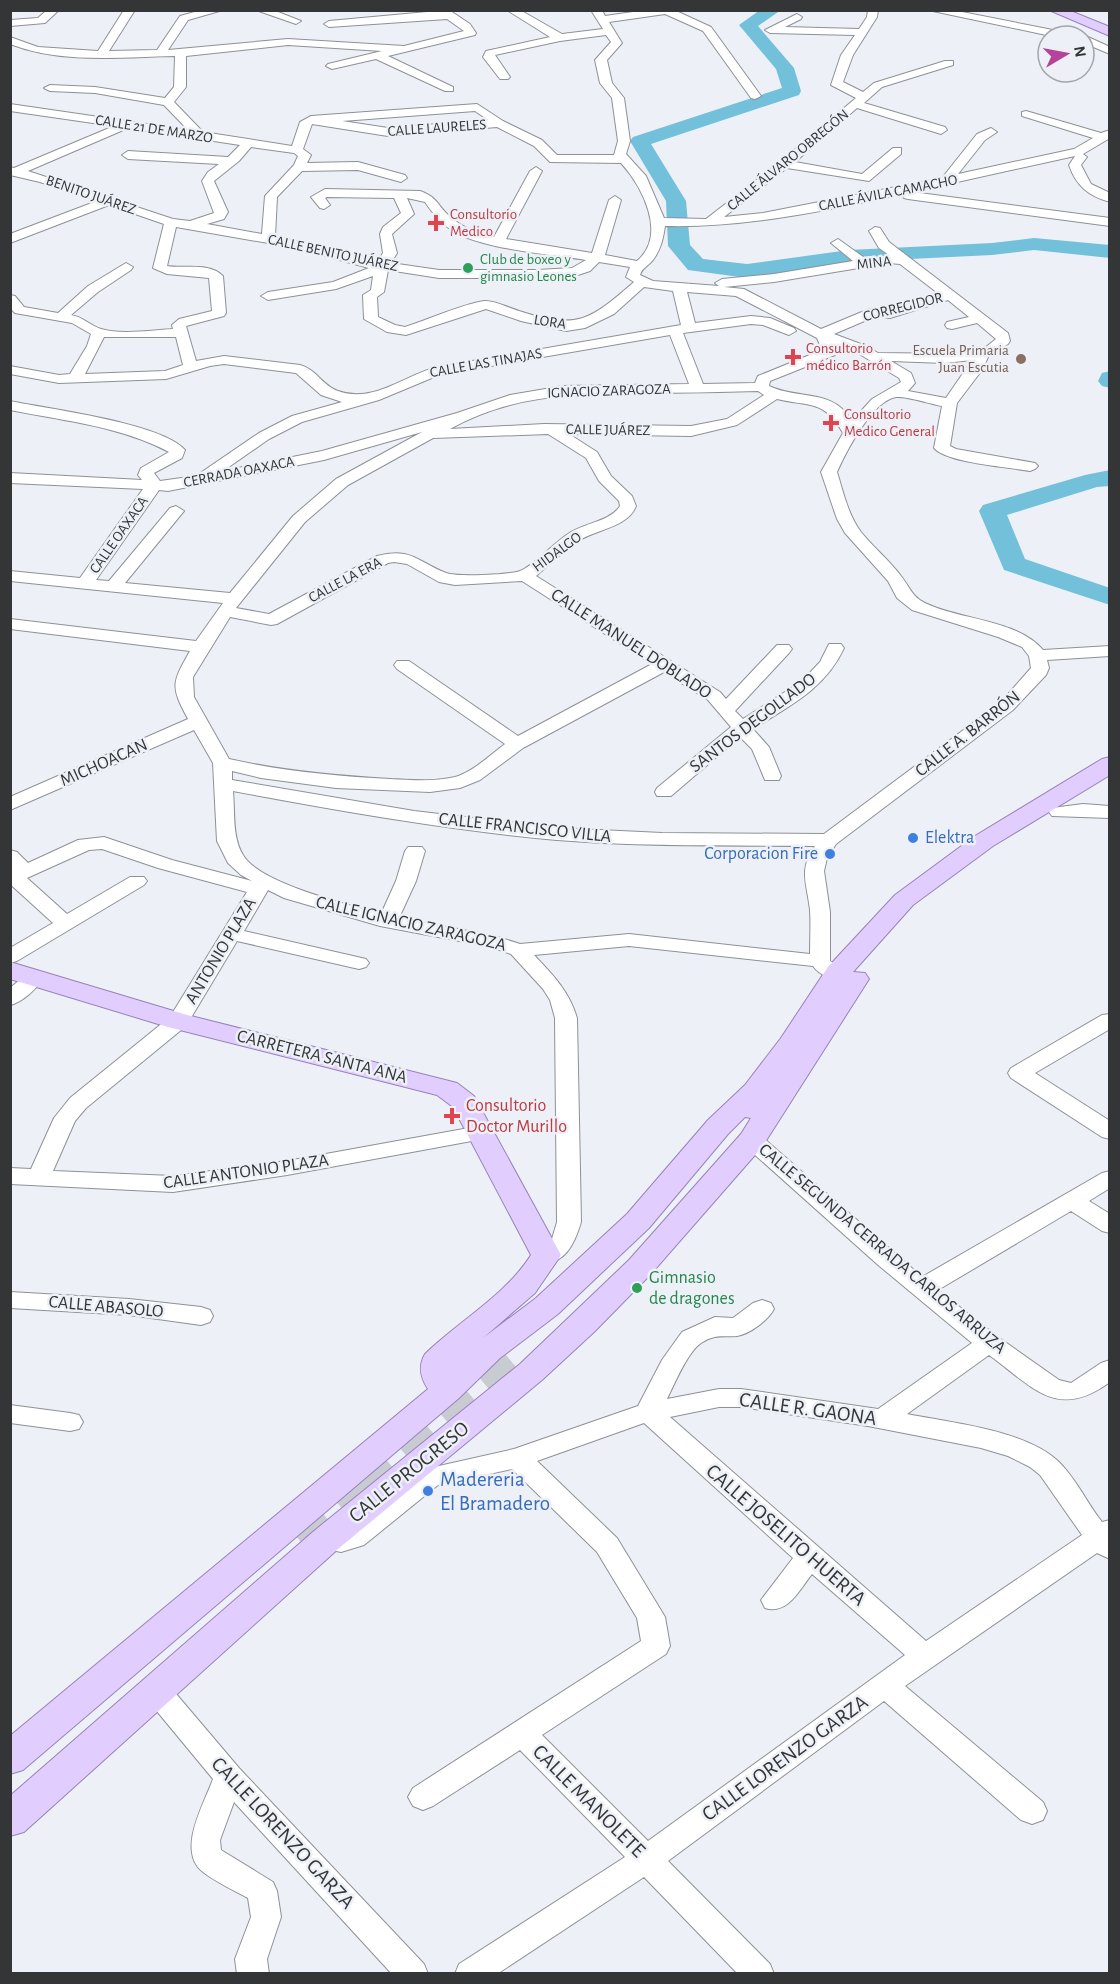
<svg xmlns="http://www.w3.org/2000/svg" width="1120" height="1984" font-family="'Alegreya Sans',sans-serif">
	<rect width="100%" height="100%" fill="#edf1f7"/>
	<g fill="none" stroke-linecap="round" stroke-linejoin="round">
		<!-- river -->
		<path fill="#73c0db" fill-rule="evenodd" d="M760 10H781L758 26 794 68 801 91 799 95 651 144 686 201 690 245 703 259 747 264 849 250 992 243 1034 238 1110 245V258L1034 250 992 255 849 262 747 278 688 270 668 246 666 201 630 141 633 137 782 88 776 69 739 25Z
			M1110 371V388L1102 386 1098 381 1102 373Z
			M1110 470V486L1097 487 1007 515 1025 559 1110 588V605L1004 570 979 511 983 505 1085 475Z"/>
		<!-- major-tunnel -->
		<path stroke="#c8cbd1" stroke-width="35" stroke-dasharray="35 18" stroke-linecap="butt" d="M366 1490 514 1364
			M296 1536 375 1471"/>
		<!-- minor casing -->
		<g stroke="#8d9196" stroke-width="2">
			<path id="minor" d="M47 10H59L45 23 10 26V20L38 18Z
				M124 10H135L109 51 157 50 180 16 202 10H223L188 20 168 50 288 39 404 46 464 31 447 19 329 27 324 24 329 21 449 10 470 24 476 33 475 35 388 56 453 87V91H445L376 59 332 69 326 66 328 64 382 51 288 45 186 56V87L174 102 203 132 292 146 300 122 311 116 477 104 503 121 542 140 557 155H614L618 141 612 98 600 83 595 60 611 42 606 35 560 41 495 55 510 77 508 79H500L483 57 486 51 550 37 507 10H520L562 34 603 29 591 10H602L605 16 647 10H674L711 27 761 96 755 99 751 98 703 31 665 14 609 22 622 43 607 60 612 83 624 98 630 141 626 154 646 176 664 218 706 219 781 161 856 98 831 85 841 55 855 35 770 33 765 30 797 14 802 17 801 19 785 27 859 29 867 17 868 10H878L877 17 853 55 843 82 863 92 874 83 945 61H953V65L882 87 864 103 945 127 947 130 941 134 857 108 795 162 862 174 893 148H901V154L869 181 787 168 724 217 763 213 942 178 977 134 991 128 997 132 985 140 958 174 1074 149 1093 138 1022 116V112L1026 111 1101 133 1110 130V138L1083 154 1087 157 1081 165 1091 184 1110 193V202C1089 196 1076 186 1069 165L1075 156 912 192 1110 218V226L908 199 904 198 903 194C824 211 745 228 665 226 663 239 661 249 653 260 648 266 642 268 640 275L653 281 719 286 715 283 722 279 774 274 853 261 831 243 838 239 866 259 889 255 879 248 869 231 875 227 880 228 889 242 1008 333 1010 341 1008 344 989 355 982 370 957 403 950 446 956 449 1035 463 1038 466 1035 469 1030 471C1009 467 947 463 934 448L942 406C931 404 907 396 896 397 872 401 846 452 837 472 843 491 848 515 861 532 873 547 889 560 901 576 909 586 912 597 925 603 959 620 1017 619 1043 650L1110 646V656L1047 660 1049 668 1046 675 1013 710 836 844 827 858 824 871 830 912V961L844 969 847 973 844 977C833 980 820 976 813 966L629 946 534 955C553 975 569 991 577 1018L581 1222C575 1243 564 1268 538 1261L534 1255 538 1249 552 1239 557 1222 555 1018 550 1000 543 989 511 954 491 947 380 926 284 898 268 890 244 931 366 959 369 963 366 967 359 969 237 941 186 1026 86 1108 75 1121 53 1171 173 1176 287 1161 480 1126 488 1128 491 1133 488 1138 287 1175 173 1192 10 1184V1168L31 1169 54 1118 70 1098 170 1017 247 892 158 868 102 849 89 850 27 878 67 914 130 877H144L147 881 144 885 17 961 10 963V948L53 923 10 884V870H12L10 850 17 852 28 863 78 840 104 837 172 860 252 881 241 875 228 863 217 841 213 763 194 730 10 810V797L188 719C170 686 172 683 190 651L10 629V619L196 641 223 603 10 581V571L80 578 143 489 10 483V473L142 480 138 475 141 468 169 452C120 426 65 421 10 410V401C48 409 162 423 185 450L182 458 154 473 160 481 196 476 259 433 292 416 342 402 321 395 296 373 224 364 210 366 166 379 59 383 10 374V366L59 375 70 374 87 346 91 334 72 323 15 313 10 308V295L15 296 24 307 58 313 88 286 126 263 133 267 131 270 98 292 71 315C83 317 91 326 101 329 121 335 153 330 173 329L172 325 179 319 212 311 209 278 167 274 153 268 164 224 109 205 10 243V234L97 201 40 182 10 175V167L14 168 114 126 10 111V104L188 130 164 105 95 93 50 91 44 88 50 85 95 87 165 98 174 87 175 56C121 57 61 64 10 44V37L38 47 98 51ZM475 111 488 120 388 128 342 121ZM312 124 388 136 497 127 534 146 550 162 621 163C642 186 668 235 637 261L605 255 621 200 615 196 609 200 592 253 506 239 542 171 536 167 530 171 494 237C477 234 459 226 446 213 436 202 436 197 420 191L325 189 311 197 320 208 324 209 330 205 325 198 327 197 394 198 401 213 383 227 380 234 383 253 378 261 275 236 277 197 302 171 358 170 401 182 407 178 405 175 358 162 307 163 311 155 303 149ZM128 128 240 145 228 157 128 151 122 155 128 159 219 164 208 172 202 181 214 213 190 221 173 219 28 171ZM251 147 294 153 298 156 294 165 265 196 262 234 207 224 224 219 228 212 214 181 239 161ZM407 198 425 202C432 212 439 222 450 229 477 249 551 254 586 260L572 268 538 270H439L391 263 397 253 392 234 414 214ZM176 227 291 247 369 268 333 282 268 292 261 296 268 300 336 289 373 276 371 290 363 295 364 319 387 332 406 335 486 309 521 321 566 331 585 328 614 314 644 287 673 291 681 325 437 367C405 375 373 404 338 391 323 386 316 369 300 365L224 356 196 361 186 326 224 316 226 313 223 276C209 262 185 269 167 266ZM599 262 630 267 626 277 634 282C589 321 578 330 519 311 509 308 494 300 484 301 463 304 427 320 405 327L395 325 378 317 377 297 384 292 388 270 439 278H538L578 275 590 271ZM889 263 900 264 939 294 889 310 869 309 821 329 744 289 724 287 774 282ZM687 292 736 296 817 338 822 350 758 376 755 383 703 384 683 333 751 324 763 325 789 335 796 331 794 328 770 318 751 316 695 323ZM948 300 969 317 947 322 945 325 947 328 952 329 977 323 996 339 986 347 961 354 878 353 866 346 834 334 876 316 890 318ZM670 335 689 384 563 386 510 395 457 413 322 451 223 471 269 439 302 422 379 400 439 375ZM104 337H176L183 365 165 371 85 374ZM835 344 856 352 899 378 901 382 872 399 852 421C833 388 798 400 769 386L770 381 835 355 837 352ZM972 360 946 398 908 391 915 383 911 373 891 361 945 363ZM758 391 764 395 727 419 691 426 544 424 450 429C511 395 570 394 638 393 678 393 718 392 758 391ZM777 399C810 407 824 399 843 433L821 472 837 519 845 533 888 581 897 598 912 610 998 637 1022 647 1029 656 1031 668 1001 702 824 834 662 833 558 828 414 811 232 780V771L261 778 336 788 430 792 460 788 480 780 523 748 664 672 708 700 731 727 657 788 655 792 657 796H671L740 737 752 749 765 780H779L781 776 769 747 753 729C789 706 825 689 844 648L841 644H829L820 662 802 681 743 719 735 711 789 653 792 649 789 645H777L726 699 720 692 536 576C550 564 565 550 580 540 598 529 628 527 636 506L632 496 611 476 597 452 569 434 691 436 737 425ZM422 432 336 479 293 516 230 593 125 583 184 511 176 506 170 508 109 581 96 580 159 490 168 491 324 460ZM548 434 586 458 599 481 619 501 620 506C610 522 583 523 568 534 555 542 532 567 520 571 509 575 457 577 446 573 418 562 411 547 377 556L269 614 236 608 305 522 348 485 433 438ZM394 562 407 564 439 582 455 585 522 581 652 664 518 736 409 661H397L394 665 397 669 505 744C490 755 473 772 455 777 434 782 411 780 390 779 336 776 282 771 229 759L194 697 193 677 230 617 271 625 277 624 388 563ZM233 791C340 811 448 830 557 840 643 847 729 845 815 846 798 870 807 883 810 910 811 925 810 939 810 954L629 934 520 944 495 936 399 918 416 881 425 851 422 847H408L405 851 396 881 381 914C348 904 260 884 243 855 232 837 235 812 233 791Z
				M256 10H273L301 21 296 24Z
				M928 10H952L1068 33 1073 36H1051Z
				M1083 36 1088 37 1110 47V54L1084 43Z
				M1083 804 1110 806V818L1052 816 1049 812 1052 808Z
				M34 972 41 974 44 978C37 988 23 1002 10 1005V988L27 974Z
				M1110 1014V1029L1035 1073 1110 1121V1139L1102 1137 1011 1078 1008 1073 1011 1068 1102 1015Z
				M752 1133 760 1135 922 1277 1102 1173 1110 1171V1188L1089 1201 1110 1214V1233L1102 1231 1071 1211 938 1290 998 1337 1059 1380 1071 1383 1101 1363 1110 1360V1382C1057 1421 1033 1387 989 1355L907 1414C952 1423 1026 1430 1059 1462 1077 1480 1087 1503 1102 1522L1110 1520V1559L1097 1553 905 1686 1043 1802 1047 1811 1043 1820 1032 1824 1021 1820 884 1701 668 1861 770 1964 774 1974H738L644 1877 497 1974H455L459 1964 625 1857 520 1750 433 1806 423 1810 413 1806 408 1797 413 1788 641 1641 637 1618 597 1552 512 1469 438 1485 364 1545 341 1552 317 1547 313 1540 317 1533 326 1530H346L421 1470 514 1449 638 1406 662 1360 682 1332 715 1317 733 1318 753 1303 762 1300 771 1303 774 1309C768 1320 750 1334 737 1336 722 1337 715 1334 701 1343 687 1353 675 1383 667 1399L719 1389H741L878 1409 972 1343 877 1264 744 1145 741 1140 744 1135ZM719 1407H741L868 1426 981 1448 1008 1456 1030 1467 1040 1475 1082 1535 926 1641 670 1417ZM644 1423 793 1558 761 1600 765 1608C788 1615 799 1590 812 1574L905 1655 648 1841 542 1735 666 1654 670 1646 665 1617 617 1538 537 1461Z
				M10 1292 129 1299 201 1307 210 1310 213 1316 210 1322 201 1325 129 1315 10 1308Z
				M10 1405 70 1413 79 1415 83 1422 79 1429 70 1431 10 1423Z
				M156 1678 166 1682 239 1768 424 1964 428 1974H392L234 1802 220 1840 221 1850 273 1882 277 1891 281 1917 267 1959 269 1974H237L235 1959 251 1917 248 1898C233 1890 216 1882 203 1872 176 1851 204 1804 213 1779L146 1698 142 1690 146 1682Z"/>
		</g>
		<!-- major casing -->
		<g stroke="#9783b8" stroke-width="2">
			<path id="major" d="M1049 10H1068L1110 27V36Z
				M1110 757V775L993 846 913 905 853 972 865 973 869 979 762 1147 651 1274 594 1332 542 1380 338 1549 24 1832 10 1836V1796L314 1531 520 1364 629 1260 741 1134 751 1118 745 1117 728 1134 649 1228 558 1314 500 1358 459 1398 23 1770 10 1774V1736L428 1389C420 1377 418 1366 425 1354 459 1321 505 1296 531 1255L453 1107 437 1095 168 1027 10 979V962L187 1015 457 1083 474 1096 561 1255 535 1293 483 1338 536 1298 627 1214 708 1120 745 1085 781 1038 828 967 895 895 975 836 1102 759Z"/>
		</g>
		<!-- minor -->
		<use href="#minor" fill="#fff" fill-rule="evenodd"/>
		<!-- major -->
		<use href="#major" fill="#e1cefe" fill-rule="evenodd"/>
	</g>
	<!-- markers -->
	<g fill="#e0444e" stroke="#edf1f7" stroke-width="2">
		<path d="M433 214h6v6h6v6h-6v6h-6v-6h-6v-6h6z"/>
		<path d="M790 348h6v6h6v6h-6v6h-6v-6h-6v-6h6z"/>
		<path d="M828 414h6v6h6v6h-6v6h-6v-6h-6v-6h6z"/>
		<path d="M449 1107h6v6h6v6h-6v6h-6v-6h-6v-6h6z"/>
	</g>
	<g fill="#2e9e5b" stroke="#edf1f7" stroke-width="2">
		<circle cx="468" cy="268" r="6"/>
		<circle cx="637" cy="1288" r="6"/>
	</g>
	<circle fill="#8d6e63" stroke="#edf1f7" stroke-width="2" cx="1021" cy="359" r="6"/>
	<g fill="#3f7fe0" stroke="#edf1f7" stroke-width="2">
		<circle cx="913" cy="838" r="6"/>
		<circle cx="830" cy="854" r="6"/>
		<circle cx="428" cy="1491" r="6"/>
	</g>
	<g text-anchor="middle" dominant-baseline="central" stroke-width="5" stroke-linejoin="round" paint-order="stroke">
		<!-- far-street labels -->
		<g font-size="15" fill="#333537" stroke="#edf1f7">
			<text transform="translate(437 128) rotate(-4)">CALLE LAURELES</text>
			<text transform="translate(154 129) rotate(9)">CALLE 21 DE MARZO</text>
			<text transform="translate(788 160) rotate(-39)">CALLE ÁLVARO OBREGÓN</text>
			<text transform="translate(888 193) rotate(-11)">CALLE ÁVILA CAMACHO</text>
			<text transform="translate(91 195) rotate(19)">BENITO JUÁREZ</text>
			<text transform="translate(333 253) rotate(12)">CALLE BENITO JUÁREZ</text>
			<text transform="translate(874 263) rotate(-7)">MINA</text>
			<text transform="translate(903 307) rotate(-14)">CORREGIDOR</text>
			<text transform="translate(550 322) rotate(9)">LORA</text>
			<text transform="translate(486 363) rotate(-10)">CALLE LAS TINAJAS</text>
			<text transform="translate(609 391) rotate(-2)">IGNACIO ZARAGOZA</text>
			<text transform="translate(608 430) rotate(1)">CALLE JUÁREZ</text>
			<text transform="translate(239 472) rotate(-11)">CERRADA OAXACA</text>
			<text transform="translate(119 535) rotate(-55)">CALLE OAXACA</text>
			<text transform="translate(557 552) rotate(-36)">HIDALGO</text>
			<text transform="translate(345 580) rotate(-28)">CALLE LA ERA</text>
		</g>
		<!-- far-health labels -->
		<g font-size="15" fill="#be3a42" stroke="#edf1f7" text-anchor="start">
			<text x="450" y="214">Consultorio<tspan x="450" dy="17">Medico</tspan></text>
			<text x="806" y="348">Consultorio<tspan x="806" dy="17">médico Barrón</tspan></text>
			<text x="844" y="414">Consultorio<tspan x="844" dy="17">Medico General</tspan></text>
		</g>
		<!-- far-leisure labels -->
		<g font-size="15" fill="#27864d" stroke="#edf1f7" text-anchor="start">
			<text x="480" y="259">Club de boxeo y<tspan x="480" dy="17">gimnasio Leones</tspan></text>
		</g>
		<!-- far-education labels -->
		<g font-size="15" fill="#785e54" stroke="#edf1f7" text-anchor="end">
			<text x="1009" y="350">Escuela Primaria<tspan x="1009" dy="17">Juan Escutia</tspan></text>
		</g>
		<!-- street labels -->
		<g font-size="18" fill="#333537" stroke="#edf1f7">
			<text transform="translate(631 644) rotate(33)">CALLE MANUEL DOBLADO</text>
			<text transform="translate(753 723) rotate(-37)">SANTOS DEGOLLADO</text>
			<text transform="translate(968 734) rotate(-38)">CALLE A. BARRÓN</text>
			<text transform="translate(104 763) rotate(-24)">MICHOACAN</text>
			<text transform="translate(525 828) rotate(6)">CALLE FRANCISCO VILLA</text>
			<text transform="translate(411 924) rotate(13)">CALLE IGNACIO ZARAGOZA</text>
			<text transform="translate(221 951) rotate(-59)">ANTONIO PLAZA</text>
			<text transform="translate(322 1057) rotate(14)">CARRETERA SANTA ANA</text>
			<text transform="translate(246 1172) rotate(-8)">CALLE ANTONIO PLAZA</text>
			<text transform="translate(882 1249) rotate(40)">CALLE SEGUNDA CERRADA CARLOS ARRUZA</text>
			<text transform="translate(106 1307) rotate(5)">CALLE ABASOLO</text>
		</g>
		<!-- shop labels -->
		<g font-size="18" fill="#366cbe" stroke="#edf1f7" text-anchor="start">
			<text x="925" y="838">Elektra</text>
			<text x="818" y="854" text-anchor="end">Corporacion Fire</text>
		</g>
		<!-- health labels -->
		<g font-size="18" fill="#be3a42" stroke="#edf1f7" text-anchor="start">
			<text x="466" y="1106">Consultorio<tspan x="466" dy="21">Doctor Murillo</tspan></text>
		</g>
		<!-- leisure labels -->
		<g font-size="18" fill="#27864d" stroke="#edf1f7" text-anchor="start">
			<text x="649" y="1278">Gimnasio<tspan x="649" dy="21">de dragones</tspan></text>
		</g>
		<!-- near-street labels -->
		<g font-size="21" fill="#333537" stroke="#edf1f7">
			<text transform="translate(808 1409) rotate(8)">CALLE R. GAONA</text>
			<text transform="translate(409 1472) rotate(-39)">CALLE PROGRESO</text>
			<text transform="translate(786 1535) rotate(41)">CALLE JOSELITO HUERTA</text>
			<text transform="translate(785 1758) rotate(-36)">CALLE LORENZO GARZA</text>
			<text transform="translate(589 1801) rotate(45)">CALLE MANOLETE</text>
			<text transform="translate(283 1833) rotate(47)">CALLE LORENZO GARZA</text>
		</g>
		<!-- near-shop labels -->
		<g font-size="21" fill="#366cbe" stroke="#edf1f7" text-anchor="start">
			<text x="440" y="1479">Madereria<tspan x="440" dy="24">El Bramadero</tspan></text>
		</g>
	</g>
	<!-- border -->
	<rect width="1120" height="1984" fill="none" stroke="#333537" stroke-width="24"/>
	<!-- north arrow -->
	<g transform="translate(1066 54) rotate(80)"><circle r="28" fill="#edf1f7" stroke="#a3a6aa" stroke-width="1.5"/>
	<path d="M0-4.5L10 22L0 15L-10 22Z" fill="#b6429b"/>
	<text y="-9" font-size="16" font-weight="bold" text-anchor="middle" fill="#333537">N</text>
	</g>
</svg>
